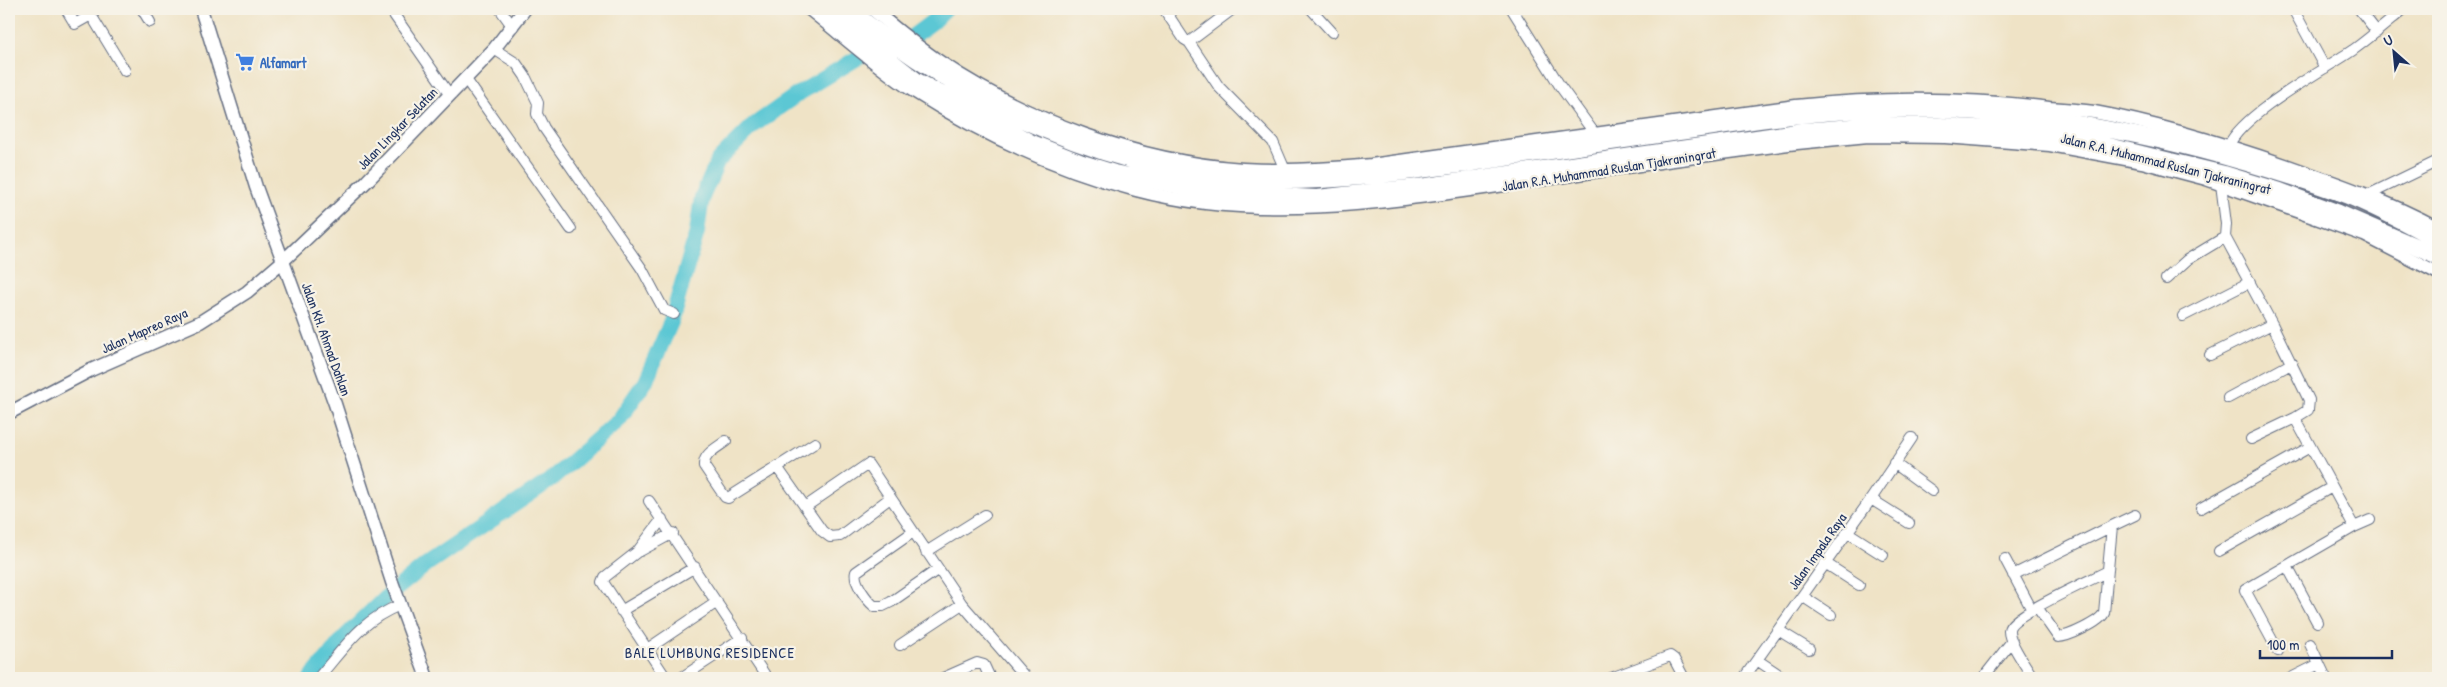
<svg xmlns="http://www.w3.org/2000/svg" width="2447" height="687" font-family="'Patrick Hand',sans-serif">
	<rect width="100%" height="100%" fill="#f7f3e8"/>
	<filter id="ink" filterUnits="userSpaceOnUse"><feTurbulence type="fractalNoise" baseFrequency=".02" numOctaves="2"/><feDisplacementMap in="SourceGraphic" scale="10" xChannelSelector="R" yChannelSelector="G"/><feConvolveMatrix kernelMatrix="1 2 1 2 8 2 1 2 1" color-interpolation-filters="sRGB"/></filter>
	<filter id="wash" filterUnits="userSpaceOnUse"><feTurbulence type="fractalNoise" baseFrequency=".0096" numOctaves="4" result="noise"/><feDisplacementMap in="SourceGraphic" scale="20" xChannelSelector="R" yChannelSelector="G"/><feGaussianBlur stdDeviation="1.12" result="paint"/><feColorMatrix in="noise" values="0 0 0 0 0 0 0 0 0 0 0 0 0 0 0 0 0 1.4 0 .05"/><feComposite in="paint" operator="in"/></filter>
	<g filter="url(#wash)">
		<rect width="100%" height="100%" fill="#efe3c6"/>
		<g fill="none" stroke-linecap="round" stroke-linejoin="round">
			<!-- river -->
			<path stroke="#5bc7d4" stroke-width="16" d="M311 678 344 638 385 598 427 564 552 479 619 420 645 382 671 322 697 232 702 197 718 161 754 125 798 94 869 51 904 43 932 22 945 9"/>
		</g>
	</g>
	<g filter="url(#ink)">
		<g fill="none" stroke-linecap="round" stroke-linejoin="round">
			<!-- minor casing -->
			<g stroke="#656e82" stroke-width="12">
				<path id="minor" d="M66 9 75 24 91 15 125 71
					M142 9 150 22
					M390 9 449 94
					M500 9 513 27
					M1164 9 1184 39 1189 42 1233 9
					M1311 9 1332 32
					M1512 9 1560 86 1595 134
					M2293 9 2325 68
					M2359 9 2377 32
					M1189 42 1219 87 1273 142 1285 170
					M494 49 516 63 525 76 538 103 537 114 544 128 642 269 664 310 674 314
					M465 78 571 229
					M2229 145C2244 113 2322 71 2353 50 2371 37 2387 23 2404 9
					M2221 184 2226 224 2225 237
					M2368 195 2438 161
					M2166 279 2187 260 2225 237 2272 324 2309 400 2308 410 2295 418 2354 527 2245 590 2278 651
					M2183 316 2250 282
					M2210 355 2272 324
					M2228 398 2291 364
					M2251 439 2295 418
					M726 441C717 448 703 454 704 466L725 497 728 498 815 443
					M1894 463 1932 491
					M777 467 822 531 830 537 840 536 890 498
					M1871 499 1909 523
					M649 501 767 678
					M805 507 868 464 962 604 1026 678
					M2201 508 2310 447
					M662 519 637 552 605 577 603 582 666 678
					M2112 526 2135 515
					M2354 527 2370 520
					M913 532 856 572C853 582 867 600 874 606H883L891 602 937 570
					M1847 532 1883 555
					M640 551 673 533
					M2219 551 2332 487
					M926 552 985 515
					M2005 559 2032 610
					M1825 563 1859 585
					M2287 566 2317 622
					M2013 575 2112 526 2104 613C2100 622 2068 637 2058 637L2037 607
					M1802 596 1831 615
					M621 611 695 567
					M1778 630 1809 649
					M2310 644 2326 678
					M900 645 962 604
					M646 650 717 602
					M1757 660 1784 678
					M318 678C345 647 360 621 400 605
					M681 678 742 638
					M943 678 977 663 984 665 990 678
					M1611 678 1670 656 1674 659 1684 678
					M1744 678 1871 499 1912 438
					M1983 678 2012 641
					M2033 678C2027 667 2008 642 2009 630 2009 616 2091 580 2106 572
					M2291 678 2319 664"/>
			</g>
			<!-- tertiary casing -->
			<g stroke="#656e82" stroke-width="15">
				<path id="tertiary" d="M201 9 256 187 335 404 392 582 427 678
					M809 9C843 36 876 66 912 90 981 134 1057 169 1136 190 1260 223 1388 202 1512 184 1607 170 1702 155 1797 143L1868 136 1945 137 2050 145 2142 162 2206 179 2364 235 2438 273
					M872 9C894 27 916 46 940 62 1026 120 1139 162 1243 169 1286 172 1329 169 1371 165L1796 106C1882 97 1963 97 2049 108 2064 109 2079 110 2094 112 2160 124 2224 144 2288 166 2339 184 2390 202 2438 228
					M9 413 91 370 200 322 247 292 283 261 367 181 494 49 525 9"/>
			</g>
			<!-- trunk casing -->
			<g stroke="#656e82" stroke-width="19">
				<path id="trunk" d="M824 9 917 81 1032 143 1082 163 1114 173 1215 193 1317 198 1427 186 1803 131 1876 125 1941 126 2008 130 2080 139 2224 174 2280 191 2339 213 2438 256
					M849 9C969 107 1115 178 1273 181 1340 182 1406 172 1472 163 1546 152 1620 140 1694 130 1752 121 1809 112 1868 110 2025 103 2193 141 2340 193 2374 205 2406 224 2438 240"/>
			</g>
			<!-- minor -->
			<use href="#minor" stroke="#fff" stroke-width="10"/>
			<!-- tertiary -->
			<use href="#tertiary" stroke="#fff" stroke-width="12"/>
			<!-- trunk -->
			<use href="#trunk" stroke="#fff" stroke-width="16"/>
		</g>
	</g>
	<!-- icons -->
	<defs>
		<g id="supermarket-bare" transform="scale(1.5)"><path d="M-6-5.5h2.5l.6 2H6L4.5 2H-2.5L-4.4-4H-6ZM-1.5 3.2a1.3 1.3 0 1 0 .1 0ZM3 3.2a1.3 1.3 0 1 0 .1 0Z" fill="#3f7fe0" stroke="#f7f3e8" stroke-width="2.5" paint-order="stroke"/></g>
	</defs>
	<g fill-rule="evenodd">
		<use href="#supermarket-bare" x="245" y="62"/>
	</g>
	<g text-anchor="middle" dominant-baseline="central" stroke-width="4.5" stroke-linejoin="round" paint-order="stroke">
		<!-- shop labels -->
		<g font-size="14" font-weight="bold" fill="#366cbe" stroke="#f7f3e8" text-anchor="start">
			<text x="260" y="62">Alfamart</text>
		</g>
		<!-- street labels -->
		<g font-size="14" fill="#1b2f5e" stroke="#f7f3e8">
			<text transform="translate(397 128) rotate(-46)">Jalan Lingkar Selatan</text>
			<text transform="translate(2166 163) rotate(14)">Jalan R.A. Muhammad Ruslan Tjakraningrat</text>
			<text transform="translate(1609 169) rotate(-9)">Jalan R.A. Muhammad Ruslan Tjakraningrat</text>
			<text transform="translate(144 330) rotate(-24)">Jalan Mapreo Raya</text>
			<text transform="translate(327 339) rotate(70)">Jalan KH. Ahmad Dahlan</text>
			<text transform="translate(1817 551) rotate(-55)">Jalan Impala Raya</text>
		</g>
		<!-- neighbourhood labels -->
		<g font-size="15" letter-spacing="1" fill="#1b2f5e" stroke="#f7f3e8">
			<text x="710" y="652">BALE LUMBUNG RESIDENCE</text>
		</g>
	</g>
	<!-- margin -->
	<rect width="2447" height="687" fill="none" stroke="#f7f3e8" stroke-width="30"/>
	<!-- north arrow -->
	<g transform="translate(2394 52) rotate(333)" stroke="#f7f3e8" stroke-width="4" paint-order="stroke">
	<path d="M0-4L9 19L0 12L-9 19Z" fill="#1b2f5e"/>
	<text y="-8" font-size="14" font-weight="bold" text-anchor="middle" fill="#1b2f5e">U</text>
	</g>
	<!-- scale -->
	<path d="M2260 650v8h132v-8" fill="none" stroke="#1b2f5e" stroke-width="2.5"/>
	<text x="2267" y="650" font-size="15" fill="#1b2f5e" stroke="#f7f3e8" stroke-width="4" paint-order="stroke">100 m</text>
</svg>
